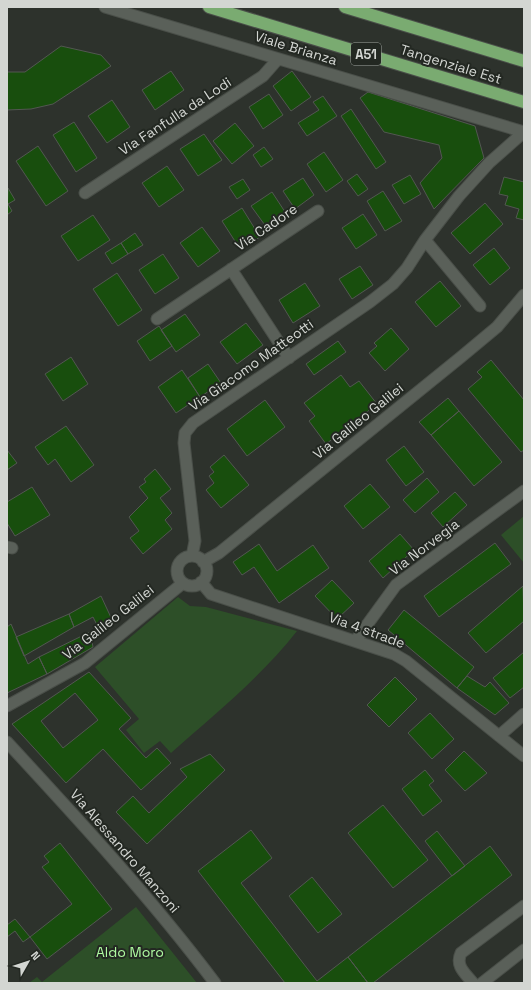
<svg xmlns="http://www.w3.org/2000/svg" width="531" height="990" font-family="'Space Grotesk',sans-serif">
	<rect width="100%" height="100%" fill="#2d322c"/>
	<!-- green -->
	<path fill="#2d4f28" d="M524 516V563L501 535Z
		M178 597 190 606 206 607 297 631C261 677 215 714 171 753L160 741 144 753 126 730 139 719 95 667Z
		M136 907 197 983H29L37 977 42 982Z"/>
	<!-- building -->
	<path fill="#184e0d" stroke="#525751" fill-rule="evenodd" d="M61 46 101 55 111 66 53 104 31 109 7 110V72H25Z
		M171 71 184 90 155 110 142 90Z
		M292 71 311 97 291 111 273 86Z
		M368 92 475 126 484 158 434 209 420 183 442 158 439 145 384 132 360 98Z
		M269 94 283 115 263 129 249 107Z
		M323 96 337 116 307 136 298 123 319 110 313 102Z
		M112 100 130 127 107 143 88 116Z
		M351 109 386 162 376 169 341 116Z
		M74 122 97 158 76 172 53 135Z
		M235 123 254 146 232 164 213 141Z
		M204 134 222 160 198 176 180 149Z
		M38 146 68 191 46 206 16 161Z
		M264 147 273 159 261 167 253 155Z
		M324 152 343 180 326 192 307 164Z
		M167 166 184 190 159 207 142 183Z
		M357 174 368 189 358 196 347 181Z
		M410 175 421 194 404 204 392 185Z
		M504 177 524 182V220L516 218 519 209 505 205 508 196 499 194Z
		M303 178 314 195 295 209 283 191Z
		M243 179 250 190 237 199 229 187Z
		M8 188 15 200 8 204 12 211 7 215Z
		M383 191 402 221 385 231 367 201Z
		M272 192 287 215 267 228 251 206Z
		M485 203 503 224 470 254 451 233Z
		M242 208 260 237 240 249 222 221Z
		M363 214 377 235 356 249 342 228Z
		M93 215 110 240 78 261 61 236Z
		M202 227 220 251 198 267 180 243Z
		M135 233 143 245 128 254 121 243Z
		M121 243 128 254 112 264 105 253Z
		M494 248 510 268 490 285 473 265Z
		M163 254 179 278 155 294 139 270Z
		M360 266 373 285 352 299 339 279Z
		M117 273 142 310 118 326 93 289Z
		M440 281 461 306 436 327 415 302Z
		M305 283 320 306 293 323 279 300Z
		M185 314 200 335 176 352 161 330Z
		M246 323 263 345 237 364 220 342Z
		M159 326 172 346 150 361 137 341Z
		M391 328 409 349 385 371 369 353 377 346 374 343Z
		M338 341 346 352 314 375 306 364Z
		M71 357 88 384 63 401 45 374Z
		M491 360 524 400V450L521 452 468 389 482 377 477 372Z
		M208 364 221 383 200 397 188 378Z
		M182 370 200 397 176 413 158 387Z
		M341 375 350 387 359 381 377 404 326 444 309 421 315 416 304 403Z
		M448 398 459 411 431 435 419 422Z
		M265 400 285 427 247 456 227 429Z
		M459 411 502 462 474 486 431 435Z
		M66 426 94 465 71 482 55 459 48 465 35 447Z
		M404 446 424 472 406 486 386 460Z
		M7 450 17 463 7 470Z
		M224 455 249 485 221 508 206 490 214 483 209 476 214 472 210 467Z
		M155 469 171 489 160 498 172 513 165 520 172 529 143 554 130 538 139 531 129 517 148 498 139 487 146 482 144 479Z
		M427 478 439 492 415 513 403 500Z
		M370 484 390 507 363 529 344 506Z
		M32 487 50 515 15 536 7 523V502Z
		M455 492 467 505 443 527 431 513Z
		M400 534 414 550 383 578 369 561Z
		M495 543 511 564 439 617 424 596Z
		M259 544 277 571 313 545 329 568 279 603 254 567 242 575 233 562Z
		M332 580 354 603 337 619 315 596Z
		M523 586 524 621 486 653 468 633Z
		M101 596 114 624 101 633 93 617 74 627 69 614Z
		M404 610 474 667 457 688 388 630Z
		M69 614 74 627 24 656 16 637Z
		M11 624 28 664 39 657 47 674 7 693V627Z
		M90 632 93 647 47 674 39 657Z
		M524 652V687L510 698 493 678Z
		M89 672 131 718 119 729 146 758 157 748 171 763 141 790 103 749 66 783 12 724ZM75 693 98 720 63 748 41 721Z
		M467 676 485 687 490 682 509 703 495 715 457 688Z
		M395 677 417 699 389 727 367 705Z
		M430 713 454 739 432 759 408 733Z
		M464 751 487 773 465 791 445 770Z
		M210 754 225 770 147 844 116 812 133 796 149 813 187 777 180 769Z
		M425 770 434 781 429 785 442 801 423 816 402 789Z
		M383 805 428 860 393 888 348 833Z
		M251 830 272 858 241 883 317 981 348 957 368 983H285L198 871Z
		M437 831 465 866 452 876 425 841Z
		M60 843 112 909 47 959 30 937 72 904 42 867 49 862 44 856Z
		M490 846 512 875 373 983H368L348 957Z
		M312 877 342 914 318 933 289 896Z
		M15 919 30 937 23 942 15 931 7 937V925Z"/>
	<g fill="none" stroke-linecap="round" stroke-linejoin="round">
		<!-- minor casing -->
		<g stroke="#4a4f49" stroke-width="13">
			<path id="minor" d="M105 7 524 132
				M85 193 263 76 278 59
				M425 240 480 306
				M231 269 289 358
				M157 319 318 211
				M7 547 12 548
				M192 556 195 541 184 443 185 433 193 423 370 302 393 284 407 268 425 240 459 196 489 163 524 132
				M177 571a15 15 0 1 1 30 0a15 15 0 1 1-30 0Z
				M203 562 219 553 461 357 497 327 524 295
				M201 582 211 594 394 654 406 661 524 756
				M356 640 396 585 524 491
				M7 706 85 663 183 583
				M499 736 524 714
				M7 742C79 820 151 898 215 983
				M473 983C465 973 455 966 461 953L524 906
				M482 983 524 950"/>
		</g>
		<!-- motorway casing -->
		<g stroke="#4a4f49" stroke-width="14">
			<path id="motorway" d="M209 7 524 102
				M345 7 524 61"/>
		</g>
		<!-- minor -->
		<use href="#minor" stroke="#5a6059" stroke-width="11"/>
		<!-- motorway -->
		<use href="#motorway" stroke="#7aab71" stroke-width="12"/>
	</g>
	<g text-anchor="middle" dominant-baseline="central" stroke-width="4" stroke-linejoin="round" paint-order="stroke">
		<!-- shield labels -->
		<rect fill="#232822" stroke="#9ea29d" stroke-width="1" x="351" y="43" width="30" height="22" rx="3"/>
		<g font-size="13" font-weight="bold" fill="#d3d6d2">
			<text x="366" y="54">A51</text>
		</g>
		<!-- street labels -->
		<g font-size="14" fill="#d3d6d2" stroke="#232822">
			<text transform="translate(296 48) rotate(17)">Viale Brianza</text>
			<text transform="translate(451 64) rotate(17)">Tangenziale Est</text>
			<text transform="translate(175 116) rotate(-33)">Via Fanfulla da Lodi</text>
			<text transform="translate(266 227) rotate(-34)">Via Cadore</text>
			<text transform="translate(251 365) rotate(-35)">Via Giacomo Matteotti</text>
			<text transform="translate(358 421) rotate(-39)">Via Galileo Galilei</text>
			<text transform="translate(424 547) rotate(-37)">Via Norvegia</text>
			<text transform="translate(108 622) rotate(-38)">Via Galileo Galilei</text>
			<text transform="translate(367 630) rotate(20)">Via 4 strade</text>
			<text transform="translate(125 851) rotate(49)">Via Alessandro Manzoni</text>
		</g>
		<!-- park labels -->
		<g font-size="14" fill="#affba1" stroke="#232822">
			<text x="130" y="952">Aldo Moro</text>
		</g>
	</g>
	<!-- border -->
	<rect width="531" height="990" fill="none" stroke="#d3d6d2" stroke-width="16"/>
	<!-- north arrow -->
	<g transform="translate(28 962) rotate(51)" stroke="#232822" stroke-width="3" paint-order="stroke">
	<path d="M0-3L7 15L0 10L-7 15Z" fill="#d3d6d2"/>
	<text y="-6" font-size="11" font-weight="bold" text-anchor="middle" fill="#d3d6d2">N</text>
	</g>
</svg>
